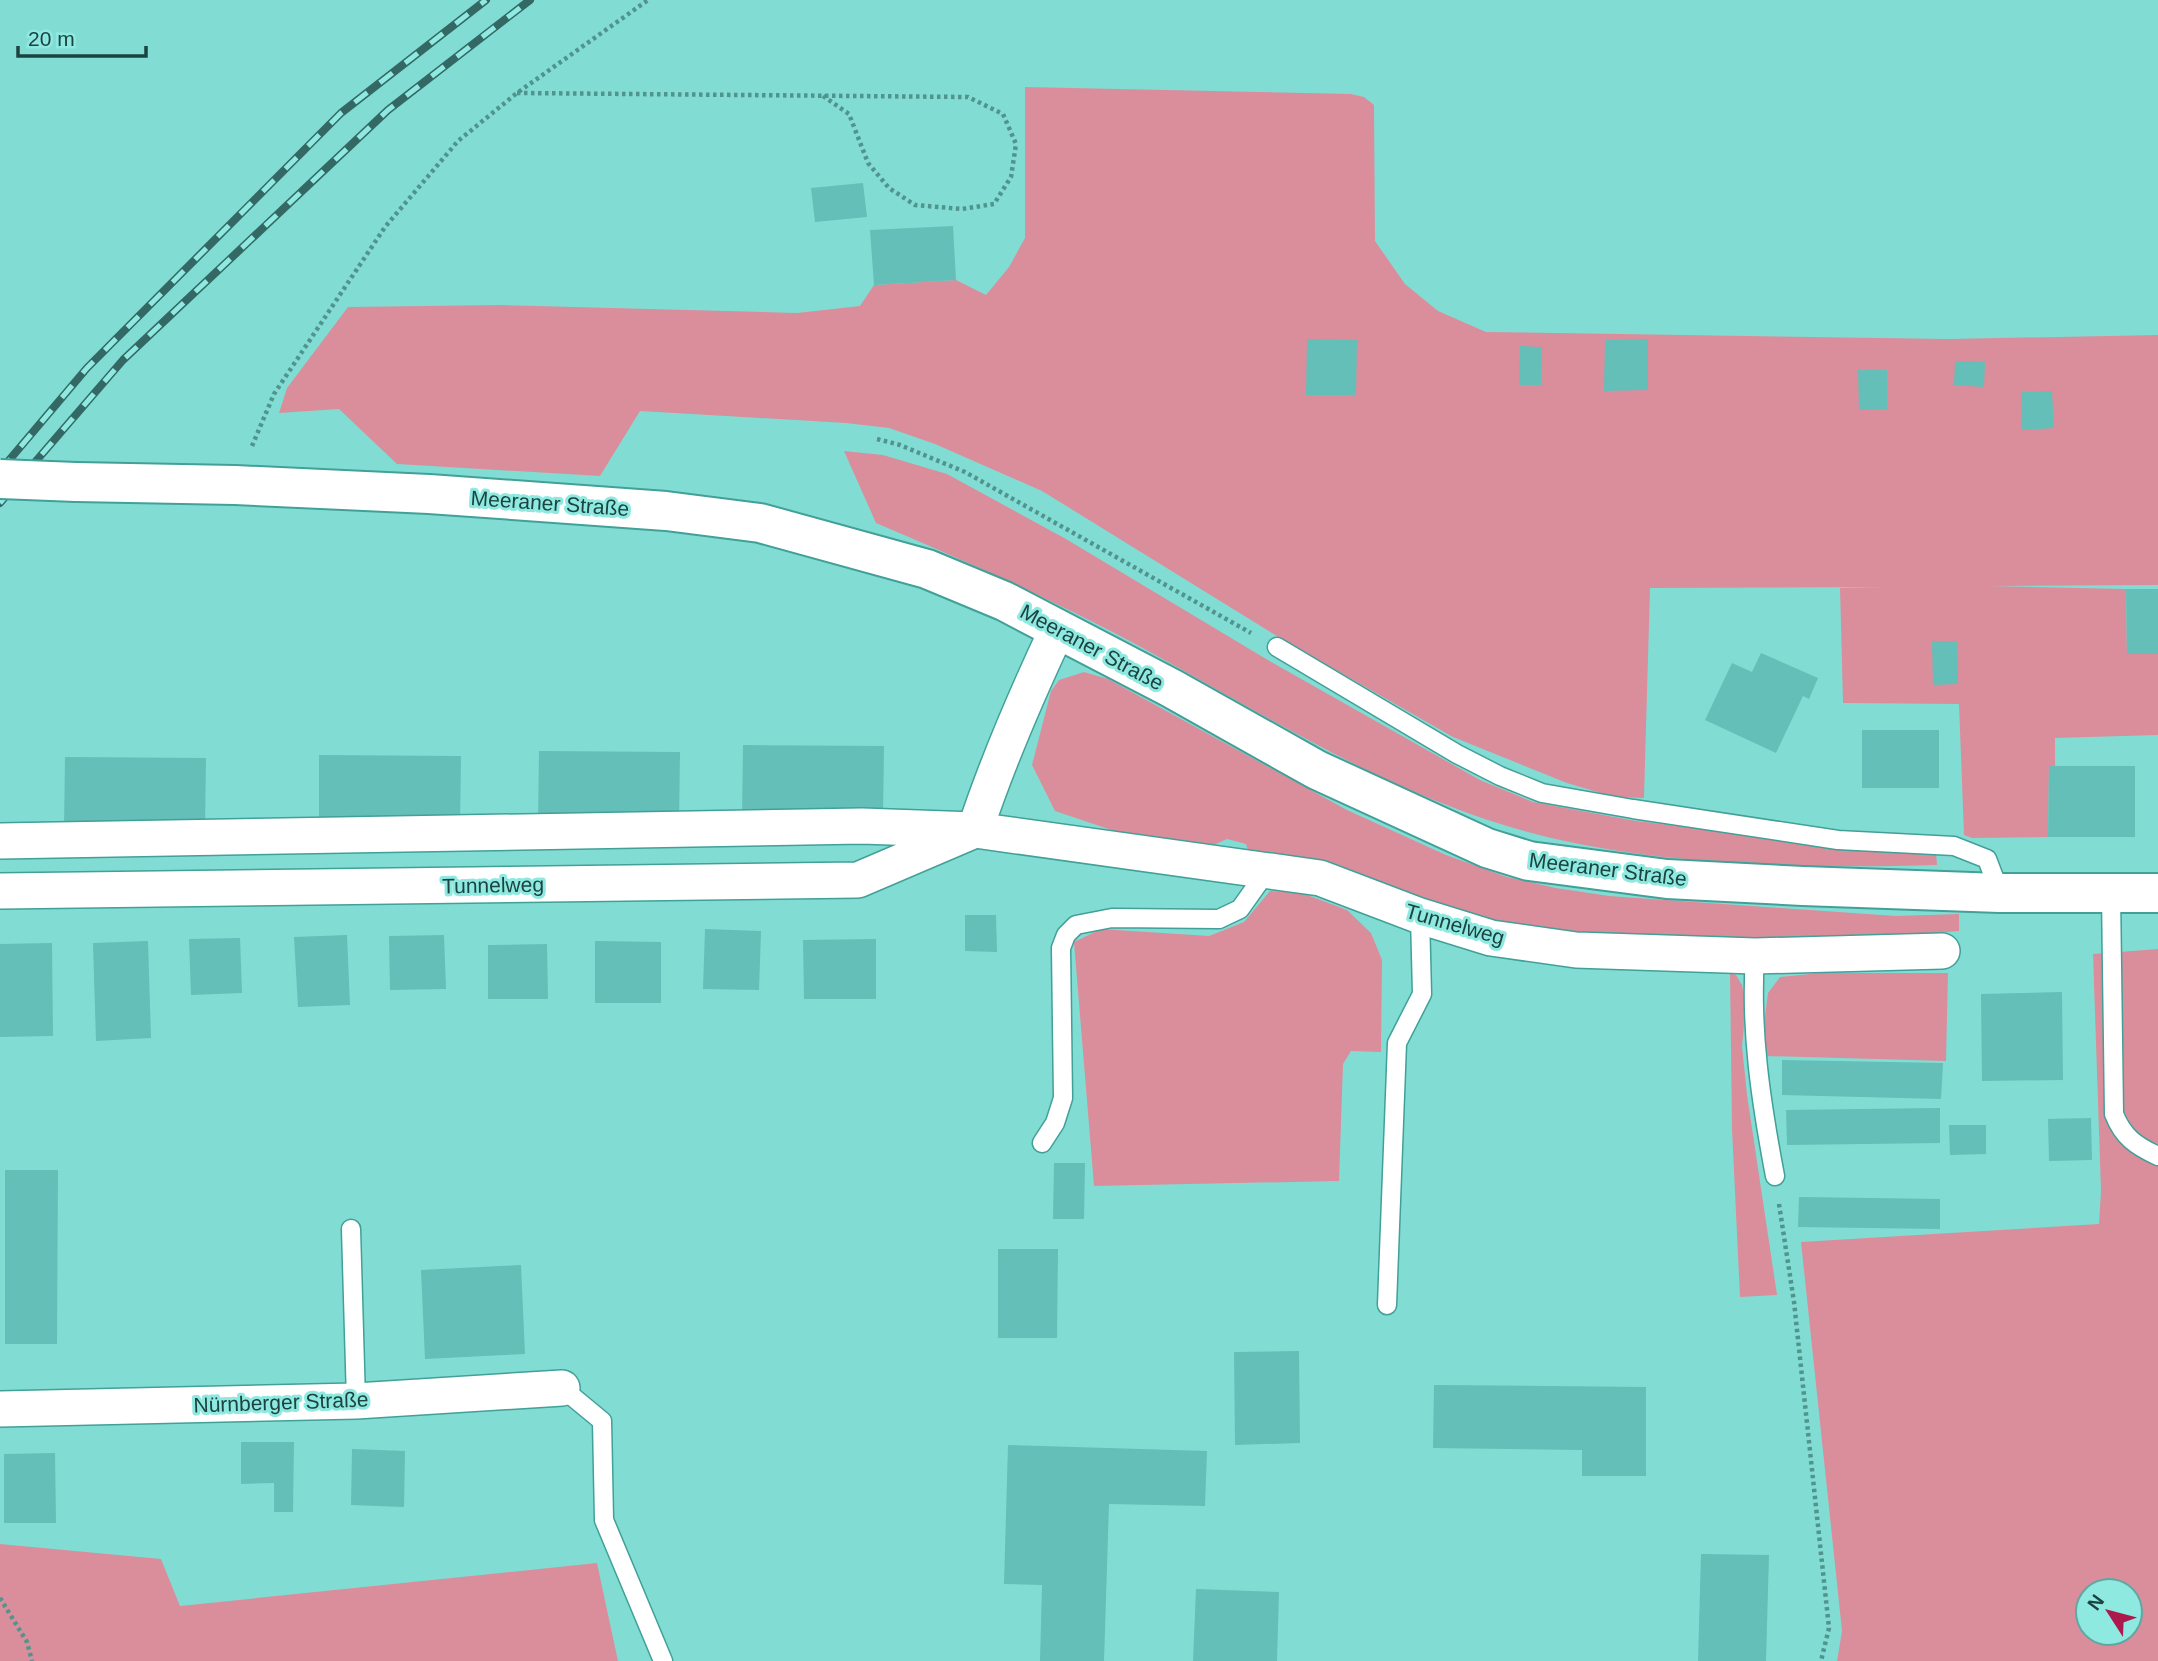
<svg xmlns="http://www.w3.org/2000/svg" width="2158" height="1661" font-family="Arial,sans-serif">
	<rect width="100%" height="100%" fill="#81ddd4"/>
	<!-- green -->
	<path fill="#da8e9c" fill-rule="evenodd" d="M1025 87 1351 94 1364 97 1374 105 1375 241 1405 284 1438 311 1486 332 1949 339 2158 335V585L1991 586 2126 589 2127 654H2158V735L2055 738V766H2049L2048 837 1972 838 1964 835 1959 704 1843 703 1840 588 1886 587 1650 588 1644 798 1614 797 1567 783 1453 737 1285 641 1042 491 935 444 889 428 846 423 640 411 600 476 397 464 339 409 279 413 287 388 348 307 501 305 797 313 860 306 874 285 956 280 986 295 1009 267 1025 238Z
		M844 451 883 455 947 474 1066 539 1273 663 1480 780 1533 802 1636 821 1729 832 1842 850 1936 853 1937 865C1799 869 1640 866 1507 826 1377 787 1258 711 1139 646 1054 600 965 561 876 523Z
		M1084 672 1108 679 1347 810 1446 855 1507 877 1556 888 1609 896 1896 916 1959 914V931L1923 934 1777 939 1560 938 1449 911 1341 867 1248 850 1246 844 1227 839 1209 847 1141 840 1055 811 1032 765 1051 691 1059 680Z
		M1270 891 1302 893 1347 910 1371 933 1382 960 1381 1052 1351 1051 1343 1064 1339 1181 1094 1186 1074 942 1101 929 1209 936 1244 922Z
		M2158 949V1661H1837L1842 1631 1801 1242 2099 1224 2101 1191 2093 954ZM2088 1591H2130V1633H2088Z
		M1730 973 1736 975 1742 985 1746 1006 1742 1046 1747 1095 1777 1295 1740 1297 1732 1129Z
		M1820 973H1948L1946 1061 1765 1056 1764 1024 1768 993 1780 977Z
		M0 1544 161 1559 180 1606 597 1563 618 1661H0Z"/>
	<!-- building -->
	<path fill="#63bfb7" d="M863 183 867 217 815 222 811 188Z
		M953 226 956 280 874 285 870 230Z
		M1307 339 1357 340 1356 395H1306Z
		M1648 339V390L1604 391 1605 340Z
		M1520 346 1542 347 1541 385H1519Z
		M1955 361 1985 362 1984 387 1954 385Z
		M1858 370H1887V409L1859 410Z
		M2052 391 2054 428 2022 430 2021 392Z
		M2126 589H2158V654H2127Z
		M1932 641H1957L1958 684 1933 685Z
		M1761 653 1818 678 1809 699 1803 696 1776 753 1705 720 1732 663 1752 672Z
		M1862 730H1939V788H1862Z
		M743 745 884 746 883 818 742 817Z
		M539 751 680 752 679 823 538 822Z
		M319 755 461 756 460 828 319 827Z
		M65 757 206 758 205 830 64 829Z
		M2049 766H2135V837H2048Z
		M965 915H996L997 952 965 951Z
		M705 929 761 931 759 990 703 989Z
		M347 935 350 1005 298 1007 294 937Z
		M444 935 446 989 390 990 389 936Z
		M240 938 242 993 191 995 189 939Z
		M876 939V999H804L803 940Z
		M148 941 151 1038 96 1041 93 943Z
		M595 941 661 942V1003H595Z
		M52 943 53 1036 0 1037V944Z
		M547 944 548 999H488V945Z
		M2062 992 2063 1080 1982 1081 1981 994Z
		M1782 1060 1943 1063 1941 1099 1782 1095Z
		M1940 1108V1143L1787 1145 1786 1110Z
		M2091 1118 2092 1160 2049 1161 2048 1119Z
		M1949 1125H1986V1154L1950 1155Z
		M1054 1163H1085L1084 1219H1053Z
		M5 1170H58L57 1344H5Z
		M1799 1197 1940 1199V1229L1798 1227Z
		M998 1249H1058L1057 1338H998Z
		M521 1265 525 1354 425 1359 421 1270Z
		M1299 1351 1300 1443 1235 1445 1234 1352Z
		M1434 1385 1646 1387V1476H1582V1450L1433 1448Z
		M241 1442H294L293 1512H274V1483L241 1484Z
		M1008 1445 1207 1451 1205 1506 1109 1504 1104 1661H1040L1042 1585 1004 1584Z
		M352 1449 405 1451 404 1507 351 1505Z
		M55 1453 56 1523H4V1454Z
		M1701 1554 1769 1555 1766 1661H1698Z
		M1196 1589 1279 1592 1277 1661H1193Z"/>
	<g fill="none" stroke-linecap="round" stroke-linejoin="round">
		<!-- service casing -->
		<g stroke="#41a098" stroke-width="21">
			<path id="service" d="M1277 647 1457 754 1500 776 1542 793 1633 809 1838 840 1954 846 1987 859 2000 893
				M2111 893 2114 1114C2123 1137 2136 1146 2158 1156
				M1755 956C1750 1031 1761 1102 1775 1176
				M1042 1143 1055 1123 1063 1098 1061 948 1066 935 1076 925 1112 918 1219 919 1240 909 1267 871
				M351 1229 356 1401
				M1387 1305 1397 1043 1422 994 1420 916
				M562 1388 602 1421 604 1520 663 1661"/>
		</g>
		<!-- minor casing -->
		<g stroke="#41a098" stroke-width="38">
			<path id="minor" d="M0 841 862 826 975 830 1320 878 1420 916 1491 938 1576 950 1755 956 1942 951
				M0 891 858 880 975 830C998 760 1027 694 1058 628
				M0 1409 356 1401 562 1388"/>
		</g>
		<!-- secondary casing -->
		<g stroke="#41a098" stroke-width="42">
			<path id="secondary" d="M76 482 235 485 429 494 666 511 760 523 927 569 1004 601 1171 688 1317 770 1487 848 1529 861 1667 879 1803 886 2000 893H2158"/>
		</g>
		<!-- path -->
		<path stroke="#51948e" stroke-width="4.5" stroke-dasharray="3.5 3.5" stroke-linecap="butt" d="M517 93 968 97 1003 114 1016 144 1011 177 994 204 962 209 915 205 889 188 868 163 849 114 823 96
			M877 439 900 445 965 472 1251 633
			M252 446 274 394 385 227 458 141 517 93 648 0
			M1779 1204 1794 1302 1829 1628 1821 1661
			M0 1598 27 1642 32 1661"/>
		<!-- service -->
		<use href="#service" stroke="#fff" stroke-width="18"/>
		<!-- minor -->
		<use href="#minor" stroke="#fff" stroke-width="35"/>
		<!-- secondary -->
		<use href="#secondary" stroke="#fff" stroke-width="38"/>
		<!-- rail casing -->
		<g stroke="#346864" stroke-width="8">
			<path id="rail" d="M0 471 87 368 341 113 486 0
				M0 503 123 360 388 110 530 0"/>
		</g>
		<!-- rail -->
		<use href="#rail" stroke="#8eeae1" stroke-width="5" stroke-dasharray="16" stroke-linecap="butt"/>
		<!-- secondary-bridge casing -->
		<g stroke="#41a098" stroke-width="42" stroke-linecap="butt">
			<path id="secondary-bridge" d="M0 479 76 482"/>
		</g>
		<!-- secondary-bridge -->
		<use href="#secondary-bridge" stroke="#fff" stroke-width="38"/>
	</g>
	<g text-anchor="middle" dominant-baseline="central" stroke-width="6" stroke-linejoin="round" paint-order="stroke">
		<!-- street labels -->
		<g font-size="21" fill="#1c4340" stroke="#8eeae1">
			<text transform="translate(550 503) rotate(4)">Meeraner Straße</text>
			<text transform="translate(1092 647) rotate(28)">Meeraner Straße</text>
			<text transform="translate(1608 869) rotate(7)">Meeraner Straße</text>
			<text transform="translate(493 885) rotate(-1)">Tunnelweg</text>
			<text transform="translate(1455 924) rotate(16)">Tunnelweg</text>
			<text transform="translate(281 1402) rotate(-2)">Nürnberger Straße</text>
		</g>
	</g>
	<!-- north arrow -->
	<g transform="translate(2109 1612) rotate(306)"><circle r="33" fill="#8eeae1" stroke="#60a7a1" stroke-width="2"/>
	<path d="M0-5L12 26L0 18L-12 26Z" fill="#ac1a4d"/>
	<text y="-10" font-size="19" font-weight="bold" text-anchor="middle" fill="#1c4340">N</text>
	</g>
	<!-- scale -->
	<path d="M18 46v10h128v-10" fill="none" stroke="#1c4340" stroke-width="3.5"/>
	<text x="28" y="46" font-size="21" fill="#1c4340" stroke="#8eeae1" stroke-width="5" paint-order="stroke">20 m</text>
</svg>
